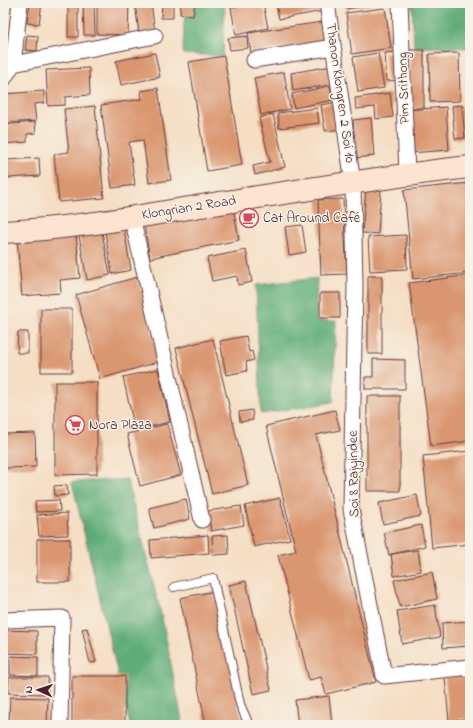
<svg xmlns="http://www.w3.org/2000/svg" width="473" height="728" font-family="'Indie Flower',sans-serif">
	<rect width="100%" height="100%" fill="#f7f3e8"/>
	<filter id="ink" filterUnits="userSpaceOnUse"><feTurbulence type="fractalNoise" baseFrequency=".025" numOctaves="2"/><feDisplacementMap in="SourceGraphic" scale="8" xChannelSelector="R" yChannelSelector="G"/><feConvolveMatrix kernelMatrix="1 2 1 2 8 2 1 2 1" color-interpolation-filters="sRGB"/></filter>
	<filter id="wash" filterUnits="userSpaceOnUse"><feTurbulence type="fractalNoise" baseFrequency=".012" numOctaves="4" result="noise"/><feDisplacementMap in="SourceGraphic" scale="16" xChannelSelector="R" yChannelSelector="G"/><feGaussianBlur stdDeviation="0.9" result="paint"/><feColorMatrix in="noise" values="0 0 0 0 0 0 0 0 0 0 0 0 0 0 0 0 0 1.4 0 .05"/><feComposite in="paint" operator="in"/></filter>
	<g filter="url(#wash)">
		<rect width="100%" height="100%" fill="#f5dec3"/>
		<!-- forest -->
		<path fill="#5fac76" stroke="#546650" d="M190 3H225L223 56 183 54 184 22Z
			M412 3H470V48L414 47Z
			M317 278 316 321H336L333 402 261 414 256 285Z
			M127 479 162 618 183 725H130L72 482Z"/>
		<g id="blocks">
			<!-- building -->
			<path fill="#da966f" d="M30 3H42L39 24 27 23Z
				M68 3H78V37H68Z
				M83 3H94L95 35H84Z
				M97 3H129L128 35 97 34Z
				M135 3H151L155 32 139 34Z
				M162 3H173V18H161Z
				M181 3H195L193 16 180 14Z
				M256 3H263L268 28 236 35 231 8Z
				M276 3H322L323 11 279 19Z
				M345 3H375V4L346 9Z
				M385 8 391 48 352 54 346 13Z
				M322 22 325 41 251 53 248 33Z
				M27 35 38 36 37 51 25 50Z
				M247 36 248 48 230 50 228 38Z
				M410 50H424V108H411Z
				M399 52 401 80 387 81 385 53Z
				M155 53 160 77 121 85 116 61Z
				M378 53 384 88 358 92 353 57Z
				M459 53 460 101 430 102 429 54Z
				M224 56 242 165 207 171 189 62Z
				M331 66 334 84 293 91 291 73Z
				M89 68 90 95 65 97V105L48 106 46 70Z
				M284 72 290 109 261 115 254 78Z
				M330 86 333 100 294 108 292 94Z
				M158 88 171 180 149 183 143 140 129 142 135 185 112 188 101 105 142 99 141 91Z
				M44 91V103L34 104 36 121 3 123V94Z
				M390 93 393 117 376 119 375 107 356 109 355 98Z
				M338 102 342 129 325 131 321 105Z
				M462 105 465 138 455 139 452 106Z
				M95 106 104 198 59 202 54 154 69 152 64 109Z
				M446 107 449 150 410 153 407 110Z
				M317 108 319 123 279 128 278 113Z
				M273 114 285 167 255 175 253 166 270 162 259 118Z
				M371 118 374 156 356 158 353 120Z
				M35 122 36 133 27 134V142L3 144V125Z
				M39 158 40 176 8 178 7 160Z
				M469 183 470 273 413 279 404 190Z
				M366 188 381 189 378 234 362 233Z
				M343 199 347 274 321 275 318 200Z
				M233 207 239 240 150 258 144 224Z
				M302 225 306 252 289 255 285 227Z
				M124 229 131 270 112 274 105 232Z
				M102 232 110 275 87 280 79 236Z
				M76 234 80 278 60 280 61 293 22 296 17 239Z
				M406 235 407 269 370 271 368 237Z
				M246 250 252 282 238 285 237 276 212 281 207 258Z
				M470 275V441L431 446 409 283Z
				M368 276H382V354H368Z
				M137 277 161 361 100 379 76 295Z
				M320 293H340V318H320Z
				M41 309H72V372H41Z
				M18 332H28V353H17Z
				M246 336 249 352 252 351 254 360 246 362 247 371 226 375 220 341Z
				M213 339 248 485 212 494 176 348Z
				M373 359 405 360V389H365V377H373Z
				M158 369 170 422 135 430 123 377Z
				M55 382H97V474L55 475Z
				M367 396H400V491H367Z
				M252 410 253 420 240 422 239 412Z
				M335 410 340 430 316 435 376 682 326 694 321 677 309 680 278 555 296 551 266 426Z
				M167 424 181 475 140 486 127 434Z
				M35 433 36 467 3 468V434Z
				M470 451V544L432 548 423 456Z
				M67 485 68 495 55 496 54 486Z
				M417 495 421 516 383 524 379 503Z
				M280 498 290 539 254 547 245 506Z
				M186 499 190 519 154 528 149 508Z
				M59 500 60 511 36 512 35 501Z
				M241 506 244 525 211 531 208 511Z
				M67 513 68 535 39 536 37 515Z
				M421 525 425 546 389 555 384 533Z
				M208 535 209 553 151 558 150 540Z
				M228 535 229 554 213 555 212 536Z
				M37 539H70V582H37Z
				M418 550 421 571 394 576 391 554Z
				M432 572 437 599 400 607 394 580Z
				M246 581 271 690 253 694 229 585Z
				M215 591 243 725H206L180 598Z
				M435 605 440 637 402 644 397 611Z
				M470 621V646L443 648 442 623Z
				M87 628 96 662 90 663 82 629Z
				M3 630 37 631V654L3 653Z
				M10 656 38 657V676L10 675Z
				M470 675V718L449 721 445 677Z
				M72 676H125V725H72Z
				M9 677H48V694L8 693Z
				M329 696 332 725H298L295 700Z
				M10 697 48 698 47 722H9Z"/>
		</g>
	</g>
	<g filter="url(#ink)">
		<use href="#blocks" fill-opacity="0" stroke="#643c42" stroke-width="1"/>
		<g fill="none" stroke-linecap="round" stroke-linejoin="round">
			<!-- lane casing -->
			<g stroke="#643c42" stroke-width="10">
				<path id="lane" d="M174 587 213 578 240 704 249 725"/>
			</g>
			<!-- street casing -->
			<g stroke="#643c42" stroke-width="17">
				<path id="street" d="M327 3 353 183 355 286 351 509 384 676 470 667
					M400 3 407 174
					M254 60 333 47
					M13 64 155 36
					M3 80 13 64 20 3
					M132 218 202 520
					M3 620 62 618 60 725"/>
			</g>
			<!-- secondary casing -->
			<g stroke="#643c42" stroke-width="24">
				<path id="secondary" d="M3 232C69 229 135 217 201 206 290 192 380 177 470 167"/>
			</g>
			<!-- lane -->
			<use href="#lane" stroke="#fff" stroke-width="8"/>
			<!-- street -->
			<use href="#street" stroke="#fff" stroke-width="15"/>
			<!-- secondary -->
			<use href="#secondary" stroke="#fde4d1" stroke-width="22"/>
		</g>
	</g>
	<!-- icons -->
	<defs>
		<g id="cafe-ring" transform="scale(1)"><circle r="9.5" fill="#f7f3e8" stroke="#d1495b" stroke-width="1.5"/><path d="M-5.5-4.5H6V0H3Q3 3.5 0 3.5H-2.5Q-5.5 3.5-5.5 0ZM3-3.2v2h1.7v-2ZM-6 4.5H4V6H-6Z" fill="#d1495b"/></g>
		<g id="supermarket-ring" transform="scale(1)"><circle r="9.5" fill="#f7f3e8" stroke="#d1495b" stroke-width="1.5"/><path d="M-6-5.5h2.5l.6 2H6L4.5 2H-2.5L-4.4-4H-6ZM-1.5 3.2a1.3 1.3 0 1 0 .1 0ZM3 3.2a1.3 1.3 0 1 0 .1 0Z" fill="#d1495b"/></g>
	</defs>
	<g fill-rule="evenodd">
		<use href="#cafe-ring" x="249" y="218"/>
		<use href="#supermarket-ring" x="75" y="425"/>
	</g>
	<g text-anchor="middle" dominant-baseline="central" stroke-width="3" stroke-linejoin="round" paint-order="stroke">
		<!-- street labels -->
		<g font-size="14" fill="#4a1f2b" stroke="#f7f3e8">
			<text transform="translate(404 88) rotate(-92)">Pim Srithong</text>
			<text transform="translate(340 93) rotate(82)">Thanon Klongren 2 Soi 10</text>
			<text transform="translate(189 208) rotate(-9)">Klongrian 2 Road</text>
			<text transform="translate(354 474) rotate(-91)">Soi 8 Rajyindee</text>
		</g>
		<!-- poi labels -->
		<g font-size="14" fill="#4a1f2b" stroke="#f7f3e8" text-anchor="start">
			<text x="263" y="218">Cat Around Café</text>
			<text x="89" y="425">Nora Plaza</text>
		</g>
	</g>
	<!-- margin -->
	<rect width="473" height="728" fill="none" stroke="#f7f3e8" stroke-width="16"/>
	<!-- north arrow -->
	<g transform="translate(38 690) rotate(273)" stroke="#f7f3e8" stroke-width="3" paint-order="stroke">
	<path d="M0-3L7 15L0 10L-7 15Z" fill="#4a1f2b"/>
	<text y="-6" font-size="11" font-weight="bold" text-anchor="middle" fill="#4a1f2b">N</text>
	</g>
</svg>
